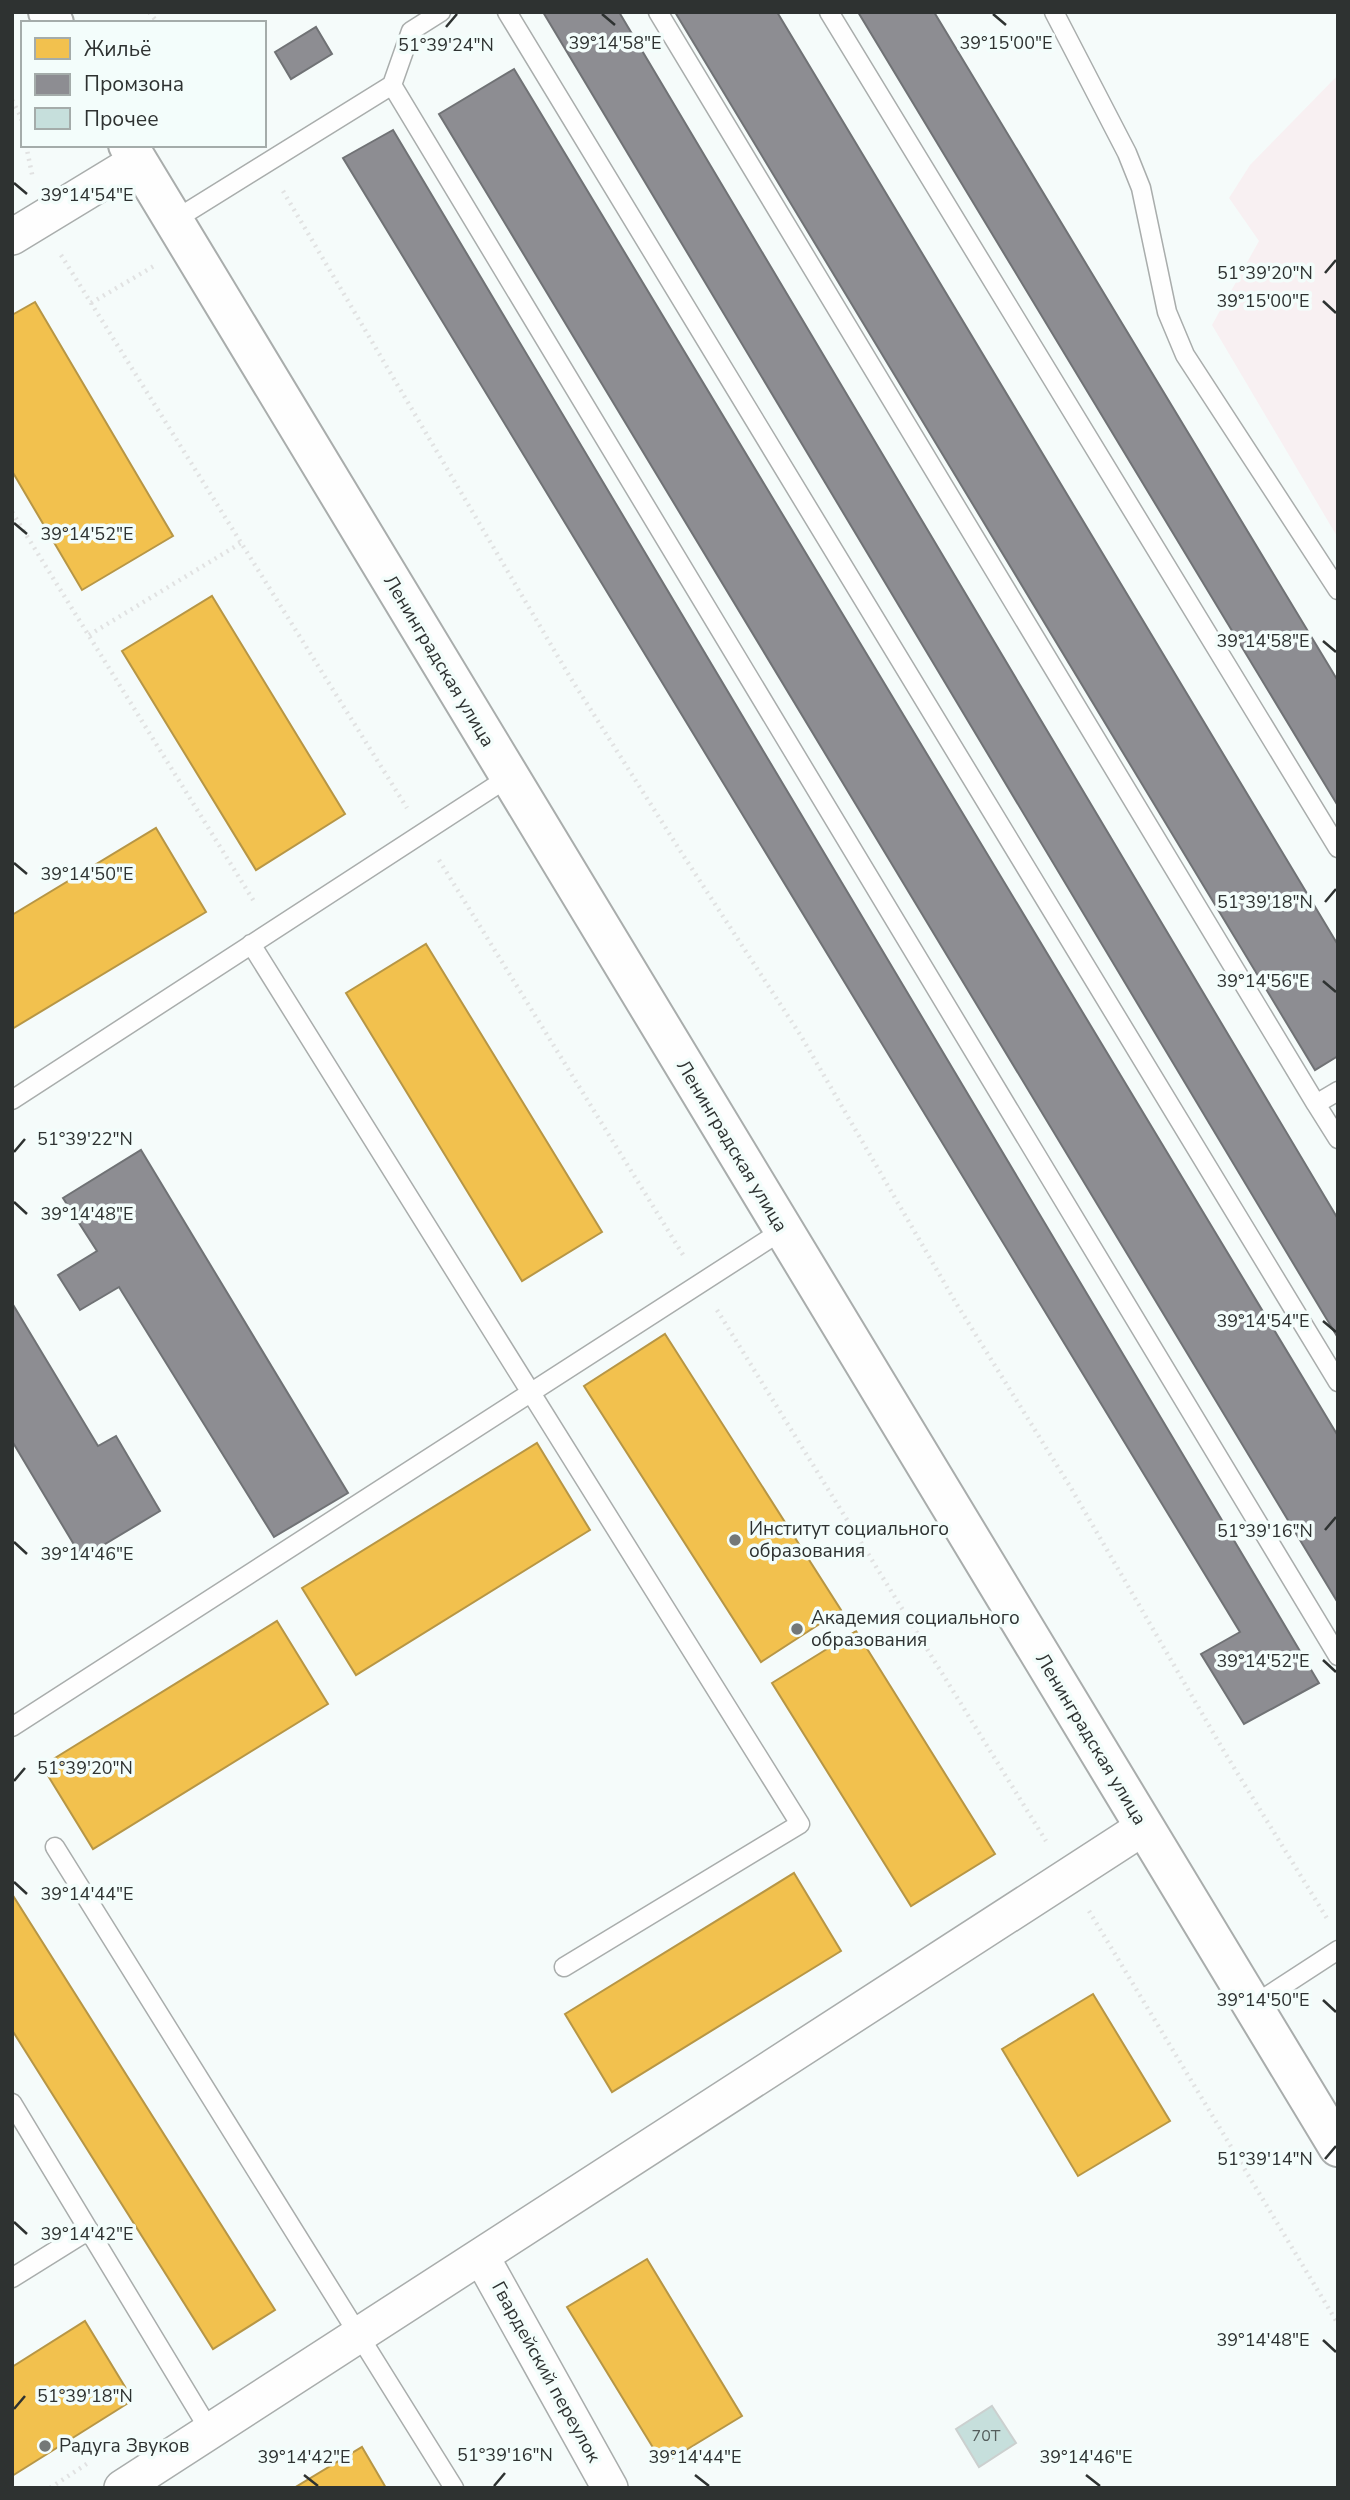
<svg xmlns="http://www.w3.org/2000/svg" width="1350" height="2500" font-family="'Nunito Sans',sans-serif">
	<rect width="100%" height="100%" fill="#f5fbfa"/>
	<!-- green -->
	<path fill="#f8f0f2" d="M1338 75V538L1212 325 1259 241 1229 198 1250 165Z"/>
	<!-- homes -->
	<path fill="#f2c14e" stroke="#b79645" stroke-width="2" d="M35 302 173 536 82 590 12 471V315Z
		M212 596 345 814 256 870 122 651Z
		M156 828 206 912 12 1029V915Z
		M426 944 602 1232 522 1281 346 993Z
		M665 1334 841 1610 761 1662 584 1386Z
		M537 1443 590 1530 356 1675 302 1588Z
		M277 1621 328 1704 93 1849 42 1766Z
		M856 1631 995 1854 911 1906 772 1683Z
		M794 1873 841 1951 612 2092 565 2014Z
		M12 1894 275 2310 213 2349 12 2030Z
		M1093 1994 1170 2121 1078 2176 1002 2049Z
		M647 2259 742 2416 663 2464 567 2307Z
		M85 2321 133 2400 12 2476V2367Z
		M362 2447 386 2488H294Z"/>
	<!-- industry -->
	<path fill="#8d8d92" stroke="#707275" stroke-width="2" d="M543 12H619L1338 1219V1338Z
		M675 12H777L1338 945V1056L1315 1070Z
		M858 12H934L1338 681V806Z
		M316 27 332 54 291 79 275 52Z
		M514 69 1338 1436V1603L439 114Z
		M393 130 1319 1683 1244 1724 1201 1654 1240 1632 343 158Z
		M141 1150 348 1493 274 1537 119 1287 80 1310 58 1275 97 1251 63 1198Z
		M12 1303 98 1446 116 1436 160 1511 82 1558 12 1441Z"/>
	<!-- building -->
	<path fill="#c6dfdc" stroke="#cbd0cf" stroke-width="2" d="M992 2406 1016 2443 979 2467 956 2429Z"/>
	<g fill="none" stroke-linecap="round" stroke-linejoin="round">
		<!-- service casing -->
		<g stroke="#a9adac" stroke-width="21">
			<path id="service" d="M507 12 1338 1382
				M658 12 1316 1104 1338 1091
				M829 12 1338 848
				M1054 12 1127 153 1141 188 1167 312 1185 355 1338 590
				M392 85 1338 1656
				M173 221 392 85 411 31 441 12
				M251 944 800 1824 564 1967
				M12 1100 509 777
				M1316 1104 1338 1139
				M12 1727 783 1230
				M55 1847 454 2488
				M1252 2006 1338 1950
				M12 2103 210 2431
				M12 2278 89 2230"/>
		</g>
		<!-- minor casing -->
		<g stroke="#a9adac" stroke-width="38">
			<path id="minor" d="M12 237 137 161
				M481 2256 610 2488
				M122 2488 1144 1827"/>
		</g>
		<!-- secondary casing -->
		<g stroke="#a9adac" stroke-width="42">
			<path id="secondary" d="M48 12 54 23
				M128 145 1338 2147"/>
		</g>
		<!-- path -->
		<path stroke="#e1e2e2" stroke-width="4.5" stroke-dasharray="2 5" stroke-linecap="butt" d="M149 12 158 23
			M12 100 21 117 23 128
			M26 145 33 179
			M283 191 570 677 681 852 801 1036 956 1303 1071 1488 1225 1753 1328 1920
			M61 255 407 808
			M91 303 154 266
			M12 512 255 903
			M89 635 241 543
			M439 860 685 1258
			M717 1310 1046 1841
			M1089 1911 1338 2324
			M50 2488 88 2463"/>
		<!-- service -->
		<use href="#service" stroke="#fefefe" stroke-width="18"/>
		<!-- minor -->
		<use href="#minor" stroke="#fefefe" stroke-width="35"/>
		<!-- secondary -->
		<use href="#secondary" stroke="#fefefe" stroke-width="38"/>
	</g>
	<!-- ticks -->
	<path fill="none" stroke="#2e3231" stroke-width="2.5" d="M602 14 615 25M993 14 1006 25M446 27 457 14M14 183 27 194M1325 273 1336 260M1323 301 1336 313M14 523 27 534M1323 641 1336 652M14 863 27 874M1325 902 1336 889M1323 981 1336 992M14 1152 25 1139M14 1202 27 1214M1323 1321 1336 1332M1325 1530 1336 1517M14 1542 27 1554M1323 1660 1336 1672M14 1781 25 1768M14 1882 27 1894M1323 2000 1336 2012M1325 2159 1336 2146M14 2222 27 2234M1323 2340 1336 2352M14 2409 25 2396M304 2475 318 2486M695 2475 709 2486M1086 2475 1100 2486M494 2486 505 2473"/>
	<!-- markers -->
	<g fill="#747877" stroke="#f3fdfb" stroke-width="2.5">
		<circle cx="735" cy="1540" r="7"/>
		<circle cx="797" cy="1629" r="7"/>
		<circle cx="45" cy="2446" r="7"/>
	</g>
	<g text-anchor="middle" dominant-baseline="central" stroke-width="7" stroke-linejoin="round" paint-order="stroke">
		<!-- number labels -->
		<g font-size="16" fill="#545d5c">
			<text x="986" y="2436">70Т</text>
		</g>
		<!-- street labels -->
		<g font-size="19" fill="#2e3231" stroke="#f3fdfb">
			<text transform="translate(439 661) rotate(59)">Ленинградская улица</text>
			<text transform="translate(732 1146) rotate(59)">Ленинградская улица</text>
			<text transform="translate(1091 1739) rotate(59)">Ленинградская улица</text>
			<text transform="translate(546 2372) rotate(61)">Гвардейский переулок</text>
		</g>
		<!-- poi labels -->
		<g font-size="19" fill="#2e3231" stroke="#f3fdfb" text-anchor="start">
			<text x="749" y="1529">Институт социального<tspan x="749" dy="22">образования</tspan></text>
			<text x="811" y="1618">Академия социального<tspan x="811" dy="22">образования</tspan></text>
			<text x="59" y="2446">Радуга Звуков</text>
		</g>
	</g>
	<g font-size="18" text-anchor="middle" fill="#2e3231" stroke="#f3fdfb" stroke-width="7" stroke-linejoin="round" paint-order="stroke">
		<text x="1006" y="49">39°15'00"E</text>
		<text x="615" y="49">39°14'58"E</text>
		<text x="446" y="51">51°39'24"N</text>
		<text x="87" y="201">39°14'54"E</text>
		<text x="1265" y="279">51°39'20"N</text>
		<text x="1263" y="307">39°15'00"E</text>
		<text x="87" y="540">39°14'52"E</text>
		<text x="1263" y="647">39°14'58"E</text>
		<text x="87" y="880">39°14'50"E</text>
		<text x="1265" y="908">51°39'18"N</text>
		<text x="1263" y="987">39°14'56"E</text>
		<text x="85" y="1145">51°39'22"N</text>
		<text x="87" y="1220">39°14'48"E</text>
		<text x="1263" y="1327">39°14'54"E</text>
		<text x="1265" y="1537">51°39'16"N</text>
		<text x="87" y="1560">39°14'46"E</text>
		<text x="1263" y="1667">39°14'52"E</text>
		<text x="85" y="1774">51°39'20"N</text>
		<text x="87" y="1900">39°14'44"E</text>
		<text x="1263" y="2006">39°14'50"E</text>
		<text x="1265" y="2165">51°39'14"N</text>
		<text x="87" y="2240">39°14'42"E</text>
		<text x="1263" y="2346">39°14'48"E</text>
		<text x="85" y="2402">51°39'18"N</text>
		<text x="505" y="2461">51°39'16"N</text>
		<text x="304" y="2463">39°14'42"E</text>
		<text x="695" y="2463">39°14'44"E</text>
		<text x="1086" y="2463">39°14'46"E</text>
	</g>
	<!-- border -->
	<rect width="1350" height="2500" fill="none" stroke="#2e3231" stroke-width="28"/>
	<!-- legend -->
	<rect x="21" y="21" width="245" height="126" fill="#f3fdfb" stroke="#a4acaa" stroke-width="2"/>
	<rect x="35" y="38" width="35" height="21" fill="#f2c14e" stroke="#a4acaa" stroke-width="2"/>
	<text x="84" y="56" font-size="21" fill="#2e3231">Жильё</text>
	<rect x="35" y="74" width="35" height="21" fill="#8d8d92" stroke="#a4acaa" stroke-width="2"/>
	<text x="84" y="91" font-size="21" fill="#2e3231">Промзона</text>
	<rect x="35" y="108" width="35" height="21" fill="#c6dfdc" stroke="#a4acaa" stroke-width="2"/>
	<text x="84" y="126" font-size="21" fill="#2e3231">Прочее</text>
</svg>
